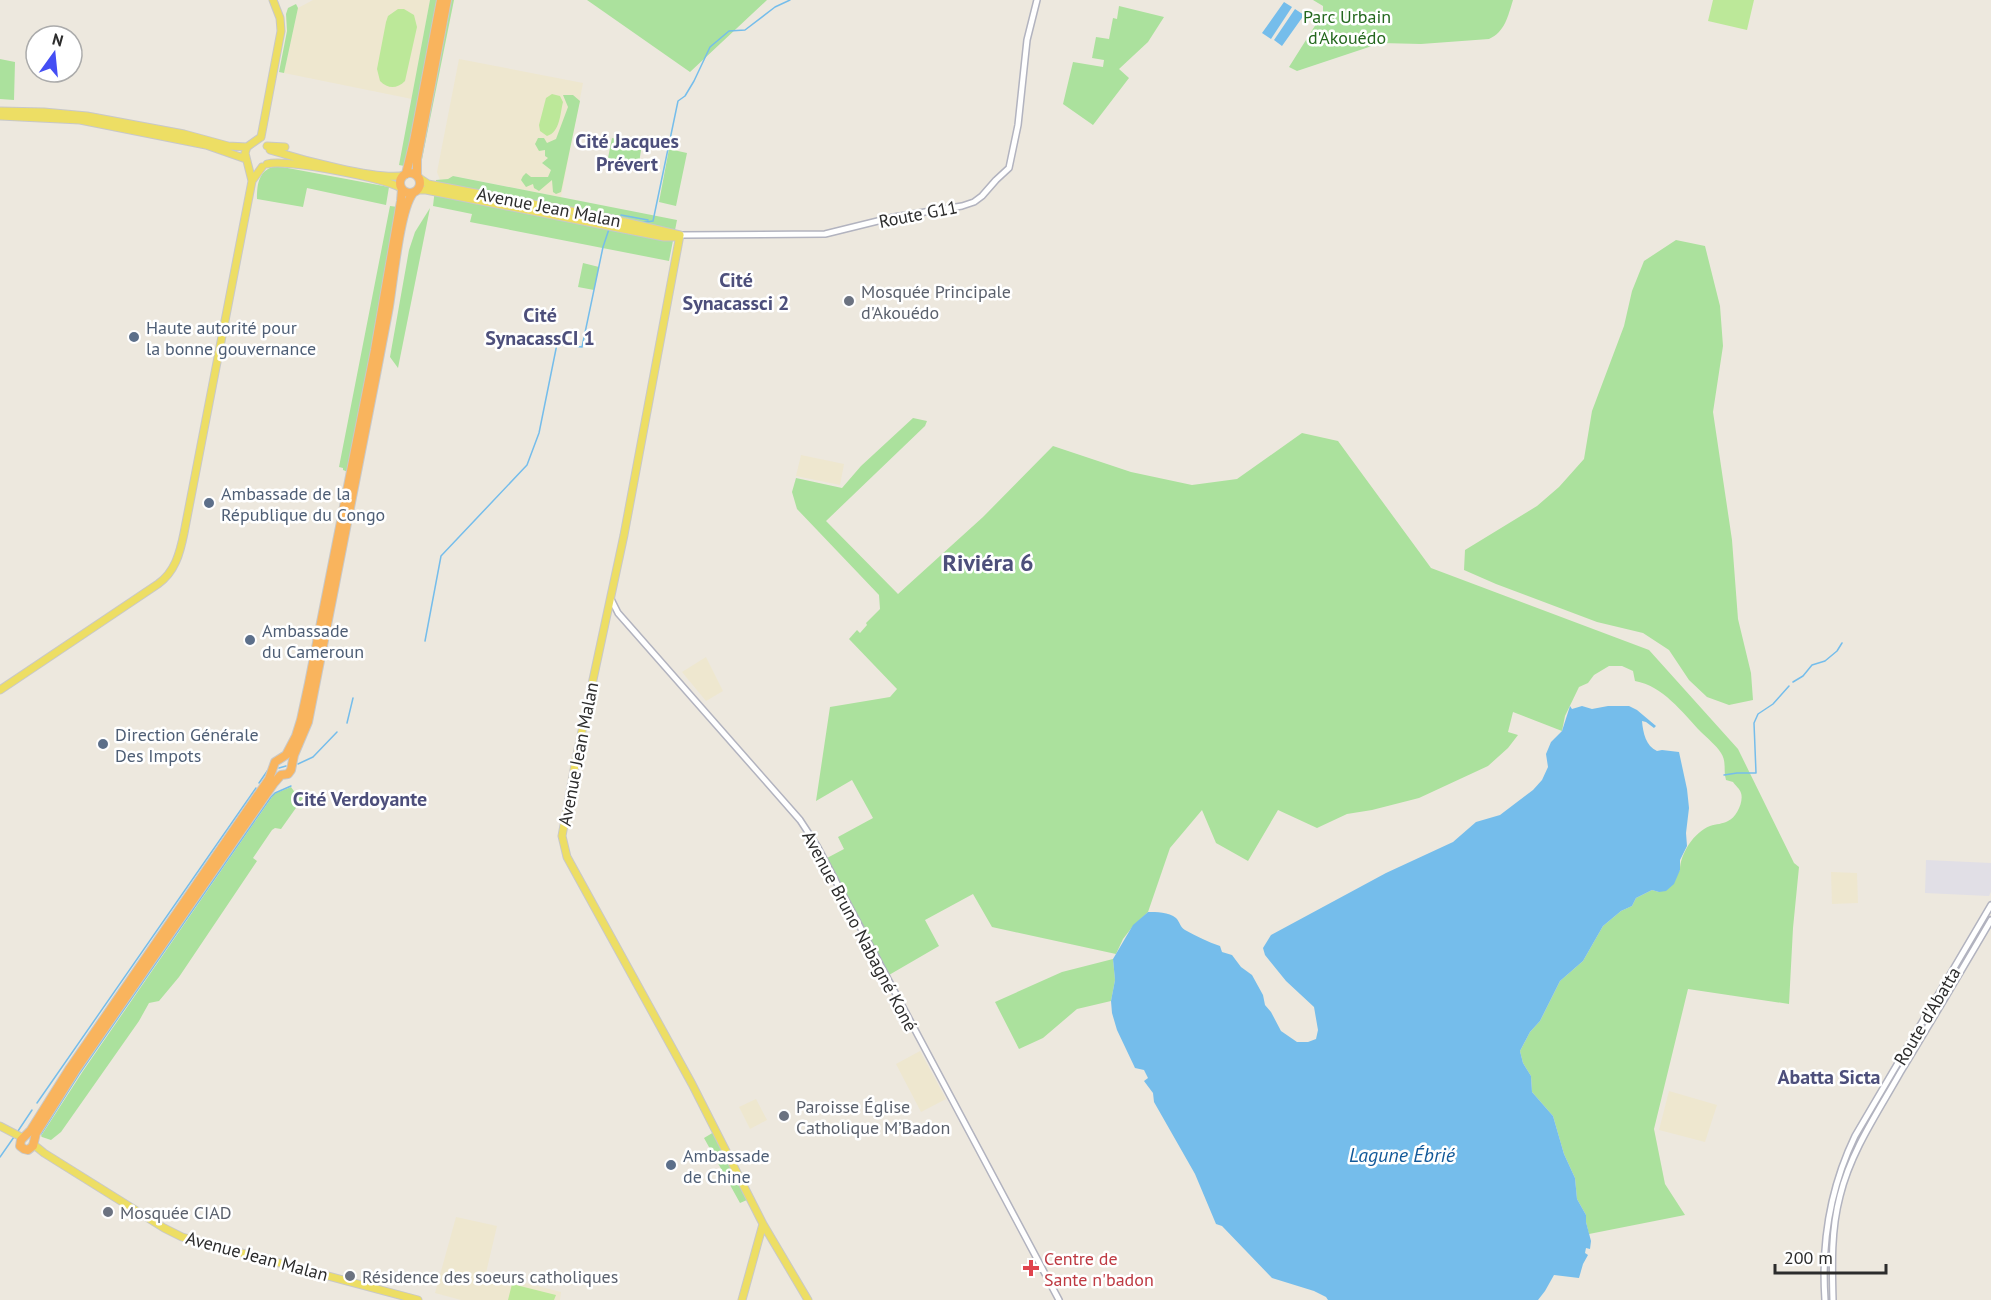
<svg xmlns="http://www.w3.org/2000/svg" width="1991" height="1300" font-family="'PT Sans',sans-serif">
	<rect width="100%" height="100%" fill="#ede8de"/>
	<!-- industrial -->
	<path fill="#e1dfe6" d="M1926 860 1991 863V892L1989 896 1925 893Z"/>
	<!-- education -->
	<path fill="#eee7cf" d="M313 0H430L412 99 284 73 298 8Z
		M459 59 583 83 561 197 454 176 448 179 440 180 437 172Z
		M801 455 844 464 840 485 796 476Z
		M706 657 723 691 706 701 682 672Z
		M1831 872 1857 873 1858 903 1832 904Z
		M920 1051 946 1099 921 1112 896 1064Z
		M1669 1091 1717 1105 1705 1142 1659 1130Z
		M756 1099 767 1120 750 1129 739 1107Z
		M456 1217 497 1226 486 1273 561 1292 560 1300H461L435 1293Z"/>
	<!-- green -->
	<path fill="#abe19d" d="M430 0H454L420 169 399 165Z
		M587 0H767L690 72Z
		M1313 0H1513C1508 16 1505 32 1489 39L1421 44 1381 43 1297 71 1289 67 1323 13V6Z
		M296 4 298 8 284 73 279 72 287 31 286 14 288 8Z
		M1119 6 1164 17 1148 42 1119 69 1129 78 1093 125 1063 104 1073 62 1103 67 1104 60 1092 58 1096 37 1109 39 1113 18 1117 19Z
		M0 59 15 62 14 100 0 99Z
		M563 95H573L580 101 561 192 556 194 553 192 552 180 539 191 534 188 533 184 526 187 521 180 523 176 526 173 531 177H548L551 170 542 163 548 158 545 156V150L539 151 535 144 538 138H544L547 143 556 139 568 107Z
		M612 138 642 144 639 163 608 158Z
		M669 149 687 153 676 206 659 202Z
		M277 166 389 187 386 205 307 188 303 207 257 199C257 183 259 169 277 166Z
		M453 176 677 220 669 261 470 222 472 214 433 206 436 180 448 179Z
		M390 206 398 207 391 238 379 310 348 472 343 470V468L339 467Z
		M430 208 398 368 390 357 409 250 415 232Z
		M1676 240 1705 246 1720 306 1723 346 1713 412 1732 540 1738 619 1751 673 1753 700 1729 705 1707 697 1689 680 1669 650 1643 633 1597 622 1496 584 1464 570 1465 550 1537 506 1559 487 1584 459 1592 411 1624 326 1632 291 1644 261Z
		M583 263 599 267 594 290 578 287Z
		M913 418 927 421 925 426 826 521 898 594 983 517 1053 446 1131 472 1192 485 1237 479 1302 433 1338 441 1431 568 1649 650 1738 749 1794 863 1799 867 1793 928 1789 1004 1688 989 1654 1129 1665 1184 1685 1215 1589 1234 1586 1222V1215L1577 1199 1575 1178 1564 1154 1553 1116 1532 1092 1531 1076 1523 1063 1520 1051 1530 1032 1540 1021 1560 981 1583 961 1603 926 1621 911 1632 906 1636 898 1652 890 1659 892 1680 870C1680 854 1694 832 1710 826 1716 824 1723 824 1728 821 1736 818 1744 802 1741 793 1740 789 1735 785 1733 782L1726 780C1723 771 1727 762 1721 753 1716 745 1708 739 1701 732 1682 712 1663 686 1635 681L1633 671 1622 666H1609L1594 675 1588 683 1579 687 1565 716 1562 731 1513 712 1508 732 1518 735 1508 748 1488 766 1419 798 1372 810 1347 814 1317 828 1278 810 1248 861 1216 843 1202 810 1170 848 1148 912 1133 926 1123 939 1116 954 992 927 973 894 925 920 939 946 889 975 827 858 844 849 838 837 873 818 852 780 816 801 830 707 890 697 897 689 849 639 857 630 860 633 867 625 866 623 880 609 879 595 797 509 792 492 796 478 842 488 861 466Z
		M291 787 296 794 303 798 281 829 275 828 272 830 253 858 257 861 179 977 159 1001 149 1003 139 1021 61 1132 51 1140 42 1137 41 1136 83 1071 274 794Z
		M1113 959 1115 980 1111 1001 1077 1009 1043 1038 1019 1049 995 1002 1062 972Z
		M714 1132 747 1200 740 1203 704 1138Z"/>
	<!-- pitch -->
	<path fill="#bce899" d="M1713 0H1754L1747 30 1708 21Z
		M398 9H404L414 15 417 27 405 81C397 89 388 89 380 81L377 69 386 22 388 16Z
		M552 94 560 96 563 102C560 114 560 132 547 136L540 131 539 125 546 98Z
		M512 1284 556 1295 554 1300H508Z"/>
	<!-- water -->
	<path fill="#75bdeb" d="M1284 2 1292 7 1271 39 1262 33Z
		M1295 9 1304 15 1282 46 1274 40Z
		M1570 706 1572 709 1582 706 1592 709 1608 706H1629L1637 710 1656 726 1654 728 1646 722 1642 721C1643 733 1646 746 1657 751L1662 750 1679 752 1687 789 1689 808 1686 833 1687 846 1680 860V870L1674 884 1666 891 1659 892 1652 890 1636 898 1632 906 1621 911 1603 926 1583 961 1560 981 1540 1021 1530 1032 1520 1051 1523 1063 1531 1076 1532 1092 1553 1116 1564 1154 1575 1178 1577 1199 1586 1215V1222L1591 1241 1590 1249 1586 1248 1585 1253 1588 1255 1583 1264 1579 1278 1554 1275 1545 1291 1538 1300H1328L1326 1297 1314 1291 1272 1278 1222 1226 1216 1224 1195 1174 1154 1102 1153 1093 1144 1081 1148 1078 1144 1070 1135 1068 1117 1030 1112 1013 1111 1001 1115 980 1113 959 1133 925 1148 912C1156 912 1169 912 1176 918 1180 922 1180 927 1185 930 1196 936 1208 942 1220 946L1222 952 1232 955 1241 967 1252 975 1263 995 1265 1005 1271 1012 1281 1031 1297 1042H1308L1316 1039 1318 1030 1314 1007 1286 981 1265 955 1263 948 1271 935 1386 873 1453 842 1476 822 1500 815 1533 790 1542 780 1548 767 1546 754 1551 742 1562 731Z"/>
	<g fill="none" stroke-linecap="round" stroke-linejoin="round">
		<!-- stream -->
		<path stroke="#75bdeb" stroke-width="1.5" d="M621 215 648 220
			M639 223 653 221 678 101 685 96 694 81 710 47 729 31 745 30 775 7 790 0
			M425 641 441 556 527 465 539 433 557 344 582 347 603 247 609 229
			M1793 682 1803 676 1812 665 1825 661 1837 651 1842 643
			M347 723 353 698
			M298 764 313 757 337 732
			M279 768 286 766
			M1724 775 1737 773H1756L1754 723 1758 714 1773 704 1789 686
			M259 783 268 770
			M37 1103 256 788
			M18 1131 32 1110
			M41 1134 79 1074 271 797 275 793 291 786
			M0 1157 14 1137"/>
		<!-- minor casing -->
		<g stroke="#b2b3bf" stroke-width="8">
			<path id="minor" d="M680 235 825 234 894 217 962 206 974 202 982 196 996 180 1009 168 1018 125 1027 40 1037 0
				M611 599 618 613 800 820 817 846 1059 1300
				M1825 1300C1821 1242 1830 1188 1855 1136L1991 905
				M1833 1300C1832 1265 1831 1230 1840 1196 1851 1151 1878 1112 1900 1073 1931 1022 1961 971 1991 920"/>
		</g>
		<!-- major casing -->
		<g stroke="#c8c8c8" stroke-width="9">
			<path id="major" d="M0 111 44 112 87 116 184 134 228 146 247 147
				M0 116 80 120 206 145 246 159
				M261 137 281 31 280 18 273 0
				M267 146 285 147
				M270 150C296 158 381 182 405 175
				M267 164C287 159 383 178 401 188
				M419 178 428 184 608 218 680 235
				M252 181 245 153 247 147 261 137
				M418 190H426L664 237H675L680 235
				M680 235 624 535 576 759 562 836 567 857 692 1084 763 1224 808 1300
				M0 690 158 584C175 572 180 553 184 533L252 181 262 167
				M0 1126 23 1138
				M33 1144 44 1153 164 1228 182 1237 418 1300
				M742 1300 763 1224"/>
		</g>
		<!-- highway casing -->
		<g stroke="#c8c8c8" stroke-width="10">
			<path id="highway" d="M400 183a10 10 0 1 1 20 0a10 10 0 1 1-20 0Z
				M406 174 414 141 441 0
				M417 175V159L447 0
				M402 189 401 201 375 350 309 683 301 720 296 736 286 755 275 762 269 779 70 1068 31 1130 21 1140 20 1146 24 1149 28 1150 33 1146 36 1133 75 1071 274 783 281 775 288 774 291 770 294 755 308 722C335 586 362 449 388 312 393 286 399 211 413 193"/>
		</g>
		<!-- minor -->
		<use href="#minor" stroke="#fff" stroke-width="5"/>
		<!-- major -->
		<use href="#major" stroke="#edde64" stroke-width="7"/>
		<!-- highway -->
		<use href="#highway" stroke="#f9b45d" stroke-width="8"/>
	</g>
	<!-- markers -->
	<g fill="#6b7280" stroke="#fff" stroke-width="2">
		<circle cx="849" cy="301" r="6"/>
		<circle cx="784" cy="1116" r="6"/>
		<circle cx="108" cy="1212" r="6"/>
		<circle cx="350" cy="1276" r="6"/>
	</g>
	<g fill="#5c6f8a" stroke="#fff" stroke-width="2">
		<circle cx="134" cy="337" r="6"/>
		<circle cx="209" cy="503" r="6"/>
		<circle cx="250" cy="640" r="6"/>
		<circle cx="103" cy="744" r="6"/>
		<circle cx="671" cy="1165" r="6"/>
	</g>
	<path fill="#e0444e" stroke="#fff" stroke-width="2" d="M1028 1259h6v6h6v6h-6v6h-6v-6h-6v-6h6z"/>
	<g text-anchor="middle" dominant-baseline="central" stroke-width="5" stroke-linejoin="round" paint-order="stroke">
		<!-- park labels -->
		<g font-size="18" fill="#23671d" stroke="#fff">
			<text x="1347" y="16">Parc Urbain<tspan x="1347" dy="21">d'Akouédo</tspan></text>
		</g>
		<!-- street labels -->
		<g font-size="18" fill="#2c2c2c" stroke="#fff">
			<text transform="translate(549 207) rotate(11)">Avenue Jean Malan</text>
			<text transform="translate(918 214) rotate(-11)">Route G11</text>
			<text transform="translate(578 754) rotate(-79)">Avenue Jean Malan</text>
			<text transform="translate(860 931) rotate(62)">Avenue Bruno Nabagné Koné</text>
			<text transform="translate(1927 1016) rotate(-59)">Route d'Abatta</text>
			<text transform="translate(257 1256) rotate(15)">Avenue Jean Malan</text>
		</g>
		<!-- worship labels -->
		<g font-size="18" fill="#5b616d" stroke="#fff" text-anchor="start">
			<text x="861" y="291">Mosquée Principale<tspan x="861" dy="21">d'Akouédo</tspan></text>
			<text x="796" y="1106">Paroisse Église<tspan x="796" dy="21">Catholique M’Badon</tspan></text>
			<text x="120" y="1212">Mosquée CIAD</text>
			<text x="362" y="1276">Résidence des soeurs catholiques</text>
		</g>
		<!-- service labels -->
		<g font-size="18" fill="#4e5e75" stroke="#fff" text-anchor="start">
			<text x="146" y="327">Haute autorité pour<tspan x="146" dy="21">la bonne gouvernance</tspan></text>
			<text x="221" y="493">Ambassade de la<tspan x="221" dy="21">République du Congo</tspan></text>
			<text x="262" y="630">Ambassade<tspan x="262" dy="21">du Cameroun</tspan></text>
			<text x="115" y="734">Direction Générale<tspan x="115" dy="21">Des Impots</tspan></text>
			<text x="683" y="1155">Ambassade<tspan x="683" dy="21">de Chine</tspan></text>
		</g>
		<!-- health labels -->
		<g font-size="18" fill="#be3a42" stroke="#fff" text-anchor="start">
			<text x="1044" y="1258">Centre de<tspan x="1044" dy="21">Sante n'badon</tspan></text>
		</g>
		<!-- neighbourhood labels -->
		<g font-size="20" font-weight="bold" fill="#4d4f7b" stroke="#fff">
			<text x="627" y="141">Cité Jacques<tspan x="627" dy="23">Prévert</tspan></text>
			<text x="736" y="280">Cité<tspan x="736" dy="23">Synacassci 2</tspan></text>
			<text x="540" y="315">Cité<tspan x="540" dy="23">SynacassCI 1</tspan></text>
			<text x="360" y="799">Cité Verdoyante</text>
			<text x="1829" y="1077">Abatta Sicta</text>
		</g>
		<!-- water labels -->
		<g font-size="20" font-style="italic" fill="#125999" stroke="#fff">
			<text x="1402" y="1155">Lagune Ébrié</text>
		</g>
		<!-- district labels -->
		<g font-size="24" font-weight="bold" fill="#4d4f7b" stroke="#fff">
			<text x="988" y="562">Riviéra 6</text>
		</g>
	</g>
	<!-- north arrow -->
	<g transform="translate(54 54) rotate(15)"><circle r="28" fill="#ffffff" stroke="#ababab" stroke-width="1.5"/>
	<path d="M0-4.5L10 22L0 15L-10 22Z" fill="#444ef4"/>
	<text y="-9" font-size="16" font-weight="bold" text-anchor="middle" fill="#2c2c2c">N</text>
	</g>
	<!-- scale -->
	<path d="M1775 1264v9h111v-9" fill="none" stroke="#2c2c2c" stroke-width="3"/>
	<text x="1784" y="1264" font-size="18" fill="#2c2c2c" stroke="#ffffff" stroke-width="4.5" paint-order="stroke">200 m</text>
</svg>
